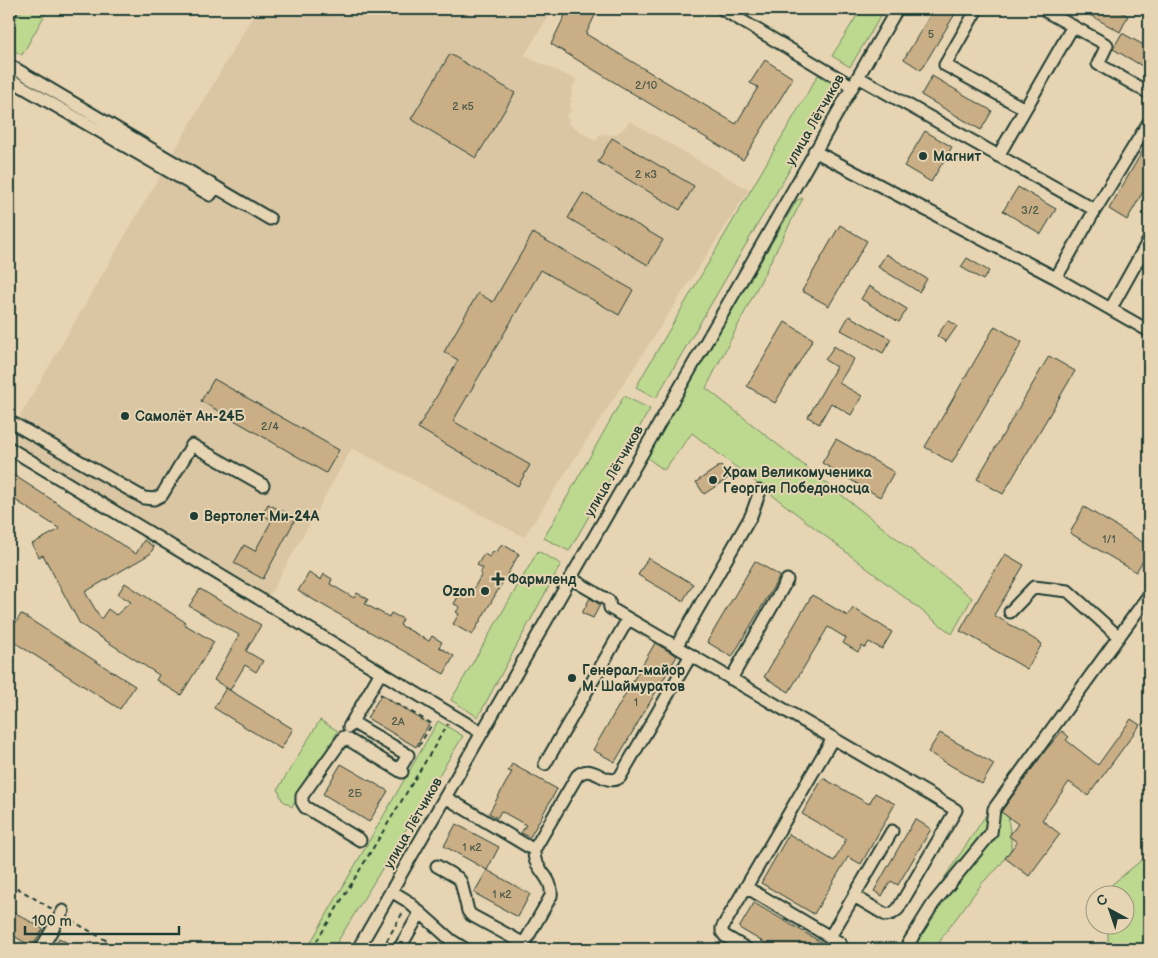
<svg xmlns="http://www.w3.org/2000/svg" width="1158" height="958" font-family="'Balsamiq Sans',sans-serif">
	<rect width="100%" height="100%" fill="#e7d4b2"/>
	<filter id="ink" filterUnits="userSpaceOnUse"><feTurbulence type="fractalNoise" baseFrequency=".02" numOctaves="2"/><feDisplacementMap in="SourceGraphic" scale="10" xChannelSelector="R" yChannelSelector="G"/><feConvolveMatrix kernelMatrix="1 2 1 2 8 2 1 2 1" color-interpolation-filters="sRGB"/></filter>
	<g filter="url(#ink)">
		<!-- built -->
		<path fill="#dac6a3" d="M257 9H553L524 56 577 80 575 82 572 89V94L570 99 572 102 570 104 571 111 565 117 569 119 567 123 596 141 600 134 611 135 616 134 623 129 630 121 749 190 524 537 352 448 268 598 9 449V435Z"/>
		<!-- green -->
		<path fill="#bdd88f" stroke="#6e8a62" d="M22 9H48L22 55 9 48V31Z
			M861 9H885L850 67 832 56Z
			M818 75 838 87 656 398 636 387Z
			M803 198 706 388 972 598 952 634 692 433 664 470 646 457 797 200Z
			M624 396 650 409 569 551 544 538Z
			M538 551 561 564 478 717 451 700Z
			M320 720 338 731 292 807 282 800 278 789Z
			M438 721 463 736 333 949H307Z
			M992 806H999L1008 811 1009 826 1011 835V849L999 867 983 882 943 936 936 949H897Z
			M1149 854V949H1108V926H1126V896L1109 895V887Z"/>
		<!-- building -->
		<path fill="#c9ae86" stroke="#1f3d34" d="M568 9H598L586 34 736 124 758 87 750 83 765 60 793 78 743 160 551 44Z
			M934 9H958L921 70 904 59Z
			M1079 9H1116L1128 16 1120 32Z
			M1122 33 1149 48V70L1113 49Z
			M450 54 515 93 476 158 411 119Z
			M932 76 992 111 981 130 921 95Z
			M925 131 952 147 931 182 904 166Z
			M612 138 694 186 680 210 598 162Z
			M1149 140V181L1127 220 1109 209Z
			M1018 187 1056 209 1041 234 1003 211Z
			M583 193 663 240 648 265 568 218Z
			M840 225 867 241 829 306 802 291Z
			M533 233 633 290 619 315 541 270 453 421 530 465 518 486 418 428 458 360 444 352 478 293 493 302Z
			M886 254 927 279 919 292 878 267Z
			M967 258 989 271 983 280 961 267Z
			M869 286 907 309 899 322 861 299Z
			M849 316 891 339 883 353 841 330Z
			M948 320 957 326 946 342 937 336Z
			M785 322 813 339 775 403 747 386Z
			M995 326 1022 342 952 463 925 447Z
			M834 346 854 359 839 383 862 396 851 415 831 403 819 424 808 417 836 367 825 360Z
			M1049 356 1075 371 1003 494 977 479Z
			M214 379 339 450 326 473 201 401Z
			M836 439 894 472 880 497 822 463Z
			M721 465 730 477 704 494 696 482Z
			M12 474 136 554 144 540 154 547 150 554 85 592 101 619 108 609 116 615 131 602 118 594 125 583 185 622 184 624 214 642 181 695 156 680 159 675 80 624 43 555 39 557 32 544 60 529 9 496V478Z
			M268 504 296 518 263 579 234 563 244 545 255 551 272 520 262 515Z
			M1084 507 1149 546V551L1136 572 1070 533Z
			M502 544 519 554 472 635 453 624 459 614 456 612 460 607 454 604 460 593 466 596 469 592 471 593 482 574 480 573 483 568 477 565 484 554 490 557 493 551 496 553Z
			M1005 554 1024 565 994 615 1042 644 1027 669 972 637 960 631 982 592Z
			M648 558 693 584 683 601 638 575Z
			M755 561 780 576 732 657 707 642Z
			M309 573 321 580 324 574 332 579 330 584 354 598 357 593 368 599 365 604 389 617 391 613 403 619 400 625 429 641 432 636 442 642 439 647 454 656 444 674 298 591Z
			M200 589 261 625 246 651 263 661 256 672 245 665 230 690 214 680 239 635 189 606Z
			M812 595 848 616 853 608 892 632 882 649 869 642 865 648 862 646 858 652 843 643 846 638 828 627 789 692 764 677Z
			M590 598 600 605 593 618 582 613Z
			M21 614 135 686 120 709 9 639V634Z
			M655 643 677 656 615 762 593 750Z
			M226 688 293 729 281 749 214 708Z
			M381 695 429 724 416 747 367 718Z
			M1131 719 1140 725 1088 796 1069 782 1042 820 1060 834 1029 876 1005 858 1017 842 1009 836 1018 824 1001 812 1045 751 1062 731 1069 737 1066 740 1098 765Z
			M940 733 994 764 982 784 928 752Z
			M341 764 388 791 369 822 323 794Z
			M512 764 557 789 530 837 521 833 526 825 501 811 497 818 489 813 512 772 508 771Z
			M823 778 869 804 875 793 895 804 861 864 848 857 814 914 761 883 789 834 834 861 846 839 802 814Z
			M915 819 931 829 898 885 891 881 882 896 874 891Z
			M456 824 499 847 487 870 444 846Z
			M487 870 530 894 518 917 474 893Z
			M754 903 833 949H775L739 928Z
			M9 909 43 929 32 947 9 933Z
			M59 938 78 949H53Z"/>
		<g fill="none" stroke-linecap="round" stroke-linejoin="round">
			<!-- minor casing -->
			<g stroke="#1f3d34" stroke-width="15">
				<path id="minor" d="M722 9 852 86
					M977 9 945 65 1025 109
					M1048 9 1047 12 1107 45 1098 64 1149 93
					M9 65 270 219
					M858 77 1095 210
					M9 79 210 195 216 187
					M814 151 1056 278 1149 331
					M998 156 1073 26
					M1056 278 1095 210 1149 122
					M1111 308 1149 240
					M9 421 144 498 154 499 162 495 192 445 263 485
					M9 448 482 733
					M570 578 594 592
					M597 594 609 601 610 608 956 810 898 909 893 913 886 915 854 896
					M1010 612 1034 587 1068 591 1119 637
					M676 647 751 516 760 491
					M731 679 787 580
					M352 722 408 755 399 770
					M349 727 381 672
					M545 764 628 619
					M445 797 534 850 577 776C593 761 605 788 620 777L691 655
					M360 840 305 807 302 802V796L344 737 402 772
					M437 866 458 878 461 882 468 911 471 915 519 941 523 942 526 940 551 896C553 881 542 874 536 862 534 858 534 854 534 850
					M746 887 830 937
					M391 891 406 900 452 941 465 949
					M41 949 63 911
					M358 949 897 9
					M399 949 420 913
					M747 949 725 936 722 932V928L833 738
					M841 949 842 948 840 943 830 937 892 831
					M905 949 933 904 991 833 994 809 1149 595"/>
			</g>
			<!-- major casing -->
			<g stroke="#1f3d34" stroke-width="19">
				<path id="major" d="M9 10V9"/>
			</g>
			<!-- path -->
			<path stroke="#1f3d34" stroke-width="2" stroke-dasharray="5 4" stroke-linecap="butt" d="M380 694 432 724 417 749
				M9 883 52 909
				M71 920 121 949
				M312 949 448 724
				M382 949 403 912"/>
			<!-- minor -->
			<use href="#minor" stroke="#e7d4b2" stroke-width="11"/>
			<!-- major -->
			<use href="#major" stroke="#fce080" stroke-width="15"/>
		</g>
	</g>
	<!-- markers -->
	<g fill="#1f3d34" stroke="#e7d4b2" stroke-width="2">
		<circle cx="923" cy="156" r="5"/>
		<circle cx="125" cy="416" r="5"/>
		<circle cx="713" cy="480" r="5"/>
		<circle cx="194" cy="516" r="5"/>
		<path d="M495.5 571.5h5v5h5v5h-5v5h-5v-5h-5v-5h5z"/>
		<circle cx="485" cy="591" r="5"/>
		<circle cx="572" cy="678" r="5"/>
	</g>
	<g text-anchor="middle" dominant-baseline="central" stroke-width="4" stroke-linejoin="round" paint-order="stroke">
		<!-- number labels -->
		<g font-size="11" fill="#4a5948">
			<text x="931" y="34">5</text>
			<text x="646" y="85">2/10</text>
			<text x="463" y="106">2 к5</text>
			<text x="646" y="174">2 к3</text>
			<text x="1030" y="210">3/2</text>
			<text x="270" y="426">2/4</text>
			<text x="1109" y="539">1/1</text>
			<text x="636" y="702">1</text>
			<text x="398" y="721">2А</text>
			<text x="355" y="793">2Б</text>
			<text x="472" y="847">1 к2</text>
			<text x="502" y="894">1 к2</text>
		</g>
		<!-- street labels -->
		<g font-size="14" fill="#1f3d34" stroke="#e7d4b2">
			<text transform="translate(815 120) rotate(-60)">улица Лётчиков</text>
			<text transform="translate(614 471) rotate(-60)">улица Лётчиков</text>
			<text transform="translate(413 823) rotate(-60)">улица Лётчиков</text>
		</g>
		<!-- poi labels -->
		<g font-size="14" font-weight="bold" fill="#1f3d34" stroke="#e7d4b2" text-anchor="start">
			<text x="933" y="156">Магнит</text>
			<text x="135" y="416">Самолёт Ан-24Б</text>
			<text x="723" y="472">Храм Великомученика<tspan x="723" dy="16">Георгия Победоносца</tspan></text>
			<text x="204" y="516">Вертолет Ми-24А</text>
			<text x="508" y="579">Фармленд</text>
			<text x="475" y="591" text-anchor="end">Ozon</text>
			<text x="582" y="670">Генерал-майор<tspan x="582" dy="16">М. Шаймуратов</tspan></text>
		</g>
	</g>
	<!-- margin -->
	<rect width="1158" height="958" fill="none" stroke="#e7d4b2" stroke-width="30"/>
	<rect x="15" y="15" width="1128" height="928" fill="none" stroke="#1f3d34" stroke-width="2" filter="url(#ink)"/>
	<!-- north arrow -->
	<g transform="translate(1110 910) rotate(320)"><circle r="24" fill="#e7d4b2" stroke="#979880"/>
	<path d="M0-4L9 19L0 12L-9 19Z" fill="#1f3d34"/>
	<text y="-8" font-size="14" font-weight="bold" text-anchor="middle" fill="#1f3d34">С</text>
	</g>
	<!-- scale -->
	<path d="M25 926v8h154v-8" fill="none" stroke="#1f3d34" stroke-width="2.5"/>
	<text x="32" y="926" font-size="15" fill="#1f3d34" stroke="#e7d4b2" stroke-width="4" paint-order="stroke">100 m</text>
</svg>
